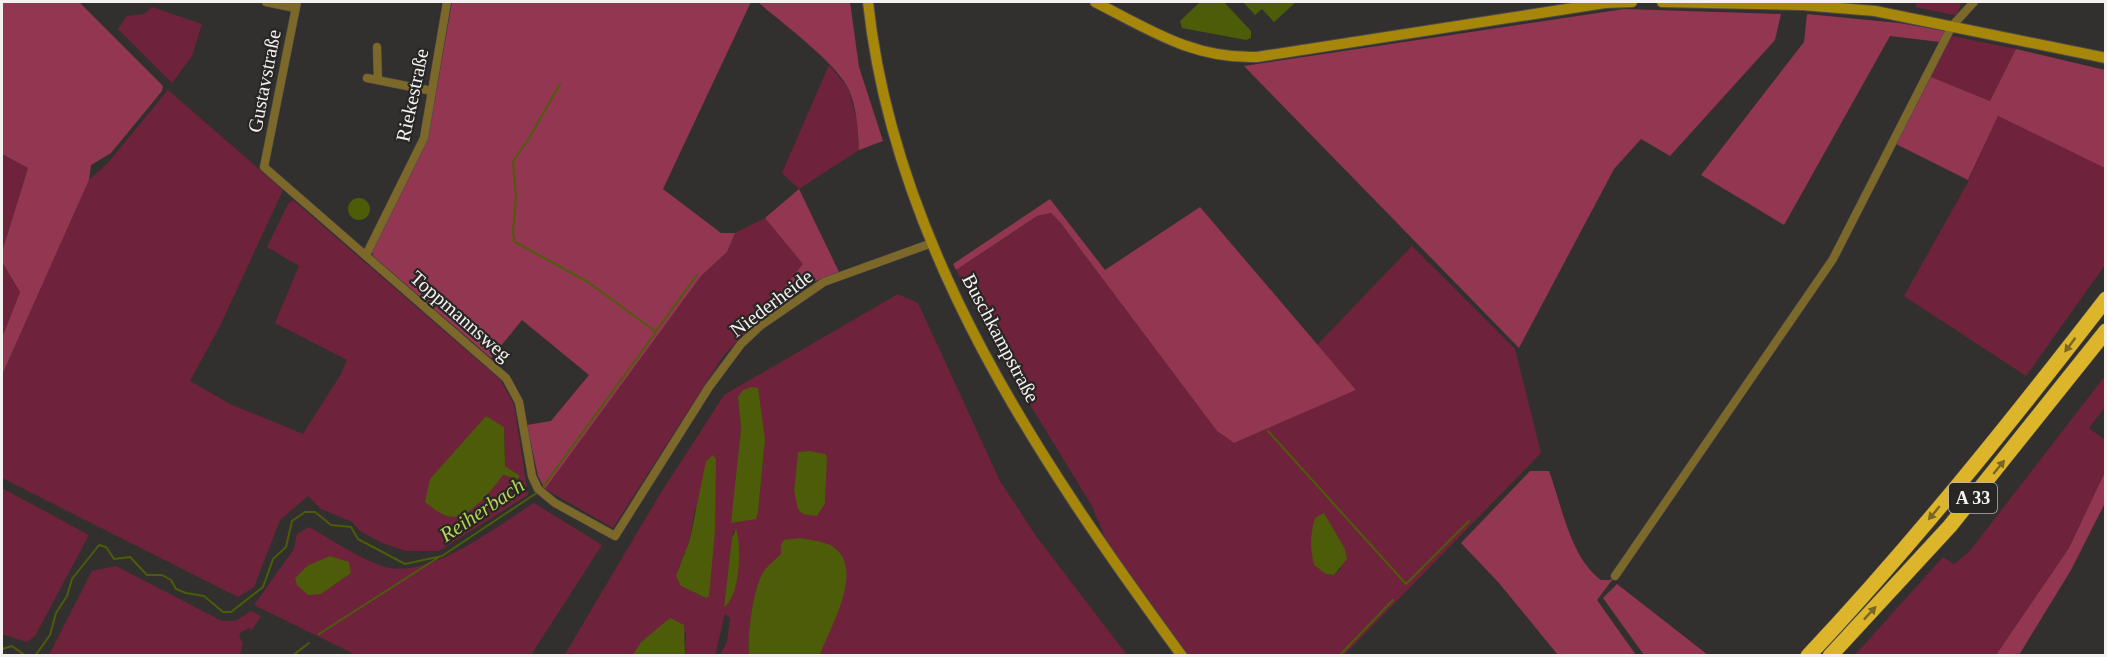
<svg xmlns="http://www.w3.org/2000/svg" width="2107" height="657" font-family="'Times New Roman',serif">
	<rect width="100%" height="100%" fill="#32302e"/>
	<!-- green -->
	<path fill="#6f223b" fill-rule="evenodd" d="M1917 2H1961L1958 13 1954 15 1915 7Z
		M152 7 202 24 192 56 172 83 118 29 127 16 144 14Z
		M1952 36 2016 49 1990 101 1931 77Z
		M829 65 848 88 857 121 859 150 799 189 782 173Z
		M168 90 283 190 220 326 190 381 230 404 303 434 341 374 347 360 275 323 299 266 267 247 288 204 293 200 503 382 501 381 514 405 528 495 439 551H406L382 543 360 531 352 522 321 509 308 496 280 520 254 587 238 597 2 478V375L89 180 107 164ZM504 427 505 466 517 479 503 475 478 503Z
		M1998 116 2105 168V265L2026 376 1904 296 1967 184Z
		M2 154 28 168 2 252Z
		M1051 213 1060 222 1217 431 1234 443 1356 390 1317 345 1412 246 1515 349 1541 453 1344 655H1188L1107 542 1092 506 998 352 956 270 1037 216ZM1324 513 1332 528 1341 569 1334 575 1327 574 1314 565Z
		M765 218 804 264 753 325 724 355 613 528 545 489 701 276 727 252 735 233Z
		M2 262 20 292 2 338Z
		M898 294 918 303 1000 481 1036 536 1127 655H820L822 650 781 545 782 554C776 559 768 565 764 571 753 586 747 637 749 655H720L727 642 730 618 725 614 715 655H685L686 633 664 624 641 642 633 655 564 656 657 499 724 395ZM738 397 765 440 758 512 742 521 732 523 741 429ZM803 451 826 477 825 503 794 491 798 453ZM695 507 706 598 681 586 678 570 690 539ZM733 531H737C738 561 741 580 724 607Z
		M2105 376V407L2089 428 2105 440V472L2069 548 1996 655 1854 656 1943 557 1954 564 1969 552Z
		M2 488 89 535 35 636 27 642 2 634Z
		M534 503 602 545 531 655H356L254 605 294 549 297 534 309 527C332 540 357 557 382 566 427 582 497 526 534 503Z
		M116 566 222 621H235L251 611 261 616 252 630 249 628 241 632 239 637 243 643 240 655H49L92 571Z"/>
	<!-- forest -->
	<path fill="#933652" d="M2 2H79L163 86 162 91 111 153 91 165 89 180 2 375V338L20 292 2 262V252L28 168 2 154Z
		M452 2H751L663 189 721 233H735L727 252 701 276 545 489 538 476 527 425 551 421 589 375 522 320 491 358 373 256 372 251 428 138Z
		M758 2H850L859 67 883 141 859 150C858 130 857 109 849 90 838 64 781 22 758 2Z
		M1624 9 1781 14 1775 40 1670 156 1641 139 1614 169 1519 348 1244 66Z
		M1807 14 1899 23 1945 31 1940 42 1890 36 1784 225 1701 175 1804 42Z
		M2016 49 2105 70V168L1998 116 1968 180 1896 144 1931 77 1990 101Z
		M799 189 839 272 808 284 753 325 803 264 765 218Z
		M1050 199 1105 270 1200 207 1356 390 1234 443 1217 431 1060 222 1051 213 1037 216 956 270 953 264Z
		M1530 471H1549C1562 506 1570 557 1601 580H1610L1616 575 1597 600 1636 655H1558L1499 583 1461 543Z
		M2105 472V503L2071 570 2019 655H1996L2069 548Z
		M1617 584 1708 655H1644L1603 598Z"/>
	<!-- water -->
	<path fill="#4c5c08" d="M1200 2H1224L1251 31V38L1246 40 1182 28 1180 21Z
		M1243 2H1296L1274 22 1262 9 1255 15Z
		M348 209a11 11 0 1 1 22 0a11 11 0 1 1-22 0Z
		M752 387 758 388 765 440 758 512 756 519 731 523 741 429 738 397 743 390Z
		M486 416 504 427 505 466 520 476 517 479 503 475C494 487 471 517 454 517 443 517 434 509 425 502L430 479Z
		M809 451 825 454 827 457 825 503 817 516 803 514 798 509 794 491 798 452Z
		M713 455 716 459 715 531 709 596 706 598 681 586 676 576 690 539 706 461Z
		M1324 513 1345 549 1347 559 1334 575 1326 574 1314 565C1310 548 1310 535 1315 518Z
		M736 529C742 545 740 598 724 607L732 538Z
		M800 538C809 540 823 541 832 546 867 568 829 628 820 655H749C747 637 753 586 764 571 768 565 776 559 781 554V545L784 540Z
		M330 556 349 562 351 573 321 594 308 595 297 585 295 578 307 566Z
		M670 618 684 625 685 655H633L641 642Z"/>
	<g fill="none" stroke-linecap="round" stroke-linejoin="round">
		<!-- stream -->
		<path stroke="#4c5c08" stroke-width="2" d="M656 331 697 275
			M1268 431 1406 584 1469 521
			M542 488 656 332 588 282 515 242 513 233 516 197 513 161 528 140 560 84
			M319 634 439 557
			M2 649 12 646 26 656
			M35 656 50 635 56 613 67 596 72 579 99 545 106 547 114 559 130 557 147 575H162L171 580 176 589 186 593 204 596 223 612H231L263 587 273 559 286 547 292 521 305 512H315L331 525 351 527 358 539 405 564 442 556 538 492
			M292 656 309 643
			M1339 656 1393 600"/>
		<!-- street casing -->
		<g stroke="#4d4b49" stroke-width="9">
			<path id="street" d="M266 2 295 8
				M297 2 264 167 506 378 519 402 532 476 538 489 555 503 615 536 709 387 741 344 760 326 824 282 932 243
				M377 47 378 80
				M367 78 432 91
				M366 255 424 138 447 2
				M1615 576 1833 259 1952 26 1974 2"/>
		</g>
		<!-- secondary casing -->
		<g stroke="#4d4b49" stroke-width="12">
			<path id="secondary" d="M868 2C894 247 1040 462 1182 656
				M1095 2C1150 30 1193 59 1257 57L1605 3 1632 2
				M1662 2 1802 5 1875 11 2106 58"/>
		</g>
		<!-- highway casing -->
		<g stroke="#4d4b49" stroke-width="16">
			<path id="highway" d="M1808 656C1914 543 2011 422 2106 299
				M1830 656 1950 526 2106 331"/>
		</g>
		<!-- street -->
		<use href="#street" stroke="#7c692a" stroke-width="8"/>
		<!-- secondary -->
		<use href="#secondary" stroke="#a78709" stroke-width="10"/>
		<!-- highway -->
		<use href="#highway" stroke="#ddb52a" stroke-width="15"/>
	</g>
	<!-- one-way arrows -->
	<defs><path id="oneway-solid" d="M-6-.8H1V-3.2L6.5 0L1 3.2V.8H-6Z" transform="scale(1.5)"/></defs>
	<g fill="#796627">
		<use href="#oneway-solid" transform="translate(2070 345) rotate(127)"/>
		<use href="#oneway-solid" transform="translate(1999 467) rotate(-51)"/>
		<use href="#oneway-solid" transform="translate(1934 513) rotate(130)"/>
		<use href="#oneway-solid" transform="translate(1870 613) rotate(-47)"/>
	</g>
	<g text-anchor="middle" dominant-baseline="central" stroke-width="4.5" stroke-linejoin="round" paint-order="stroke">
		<!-- shield labels -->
		<rect fill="#282624" stroke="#b6b5b3" stroke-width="1.5" x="1949" y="483" width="48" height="30" rx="4.5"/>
		<g font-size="18" font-weight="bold" fill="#f3f2f0">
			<text x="1973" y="498">A 33</text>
		</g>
		<!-- street labels -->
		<g font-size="20" fill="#f3f2f0" stroke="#282624">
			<text transform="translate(264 81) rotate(-79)">Gustavstraße</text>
			<text transform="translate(412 95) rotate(-78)">Riekestraße</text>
			<text transform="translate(771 303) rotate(-37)">Niederheide</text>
			<text transform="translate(461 316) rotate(41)">Toppmannsweg</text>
			<text transform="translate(1001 338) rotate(62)">Buschkampstraße</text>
		</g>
		<!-- water labels -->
		<g font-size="21" font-style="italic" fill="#b7d452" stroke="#282624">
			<text transform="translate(482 510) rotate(-34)">Reiherbach</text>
		</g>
	</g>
	<!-- border -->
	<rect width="2107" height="657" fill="none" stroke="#f3f2f0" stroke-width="6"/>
</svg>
